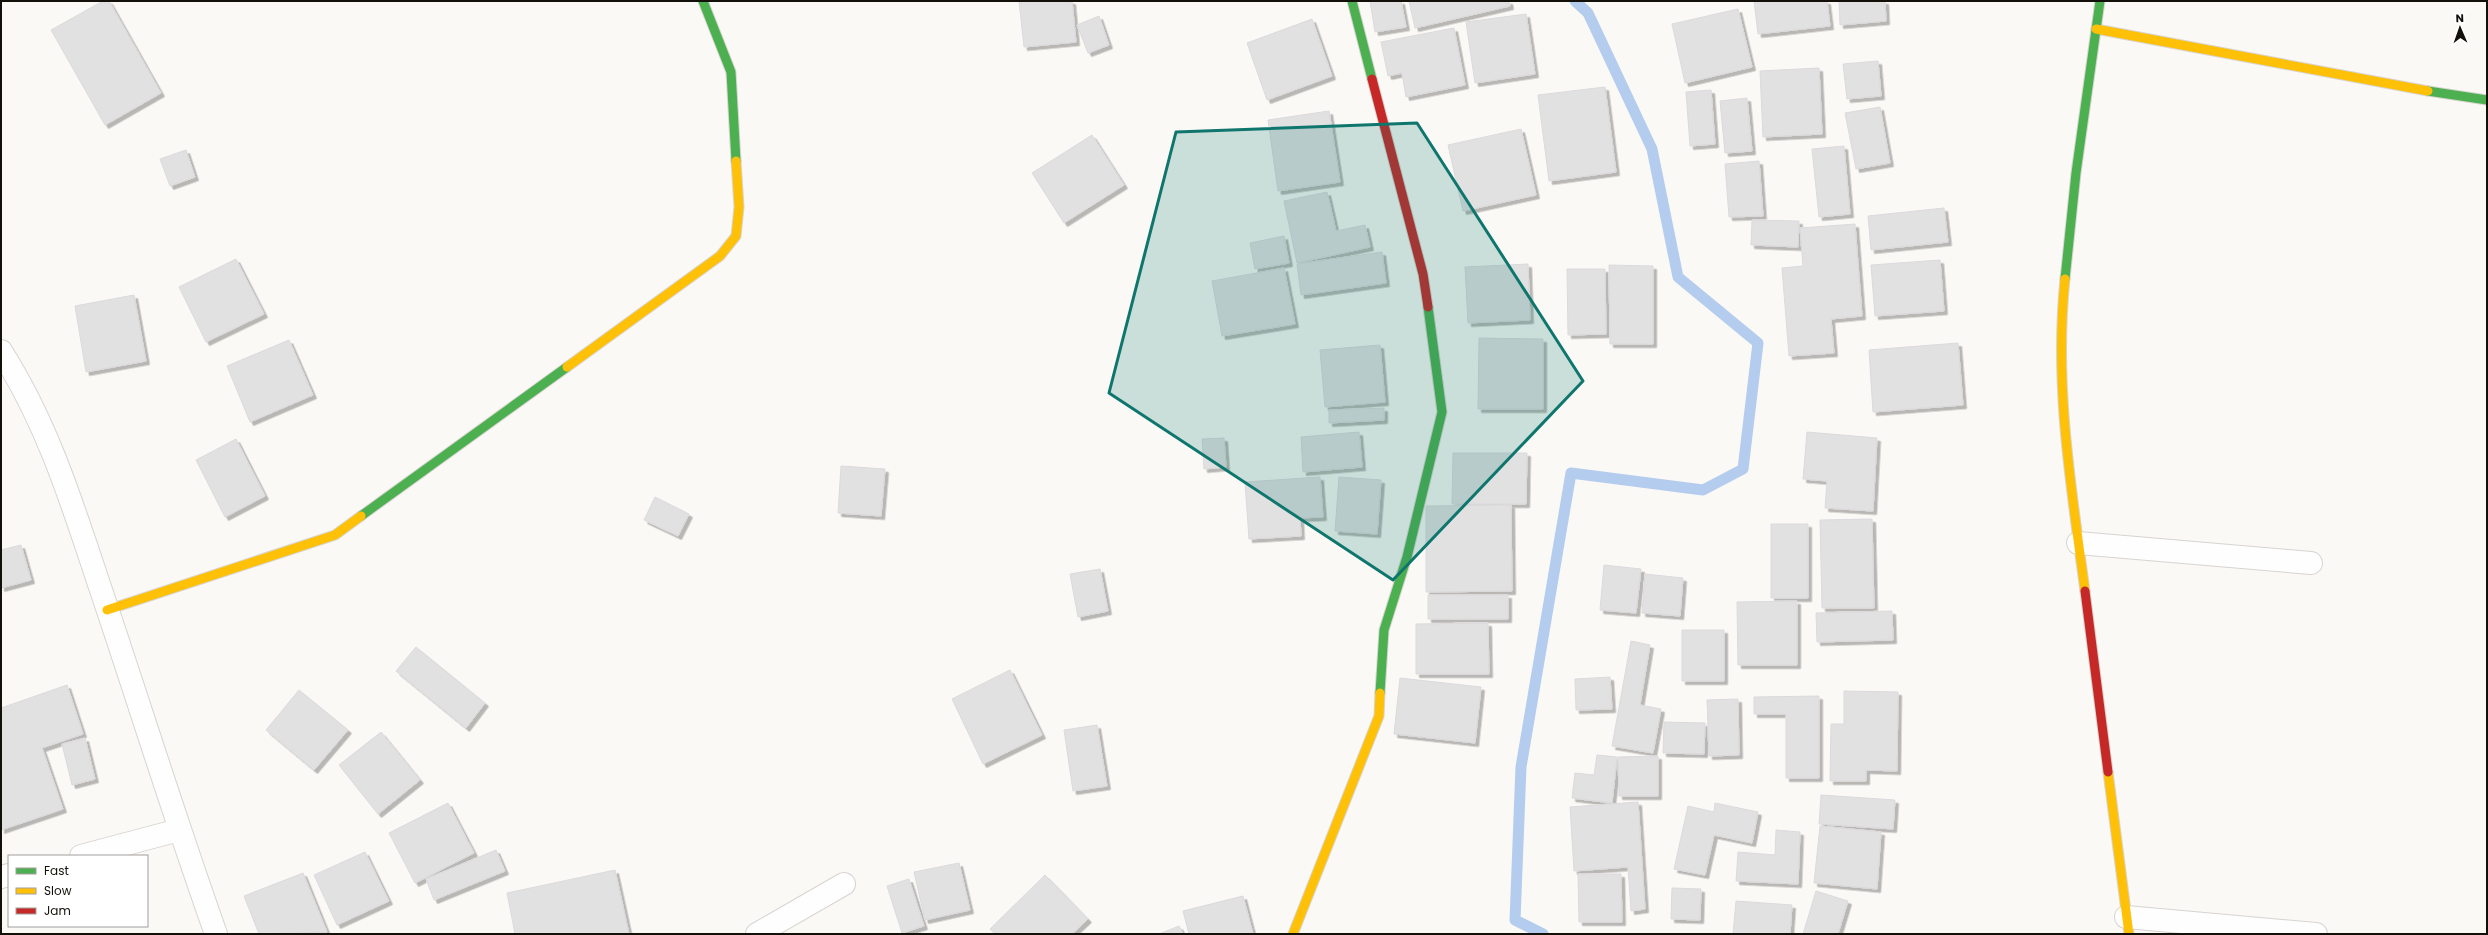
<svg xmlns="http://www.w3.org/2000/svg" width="2488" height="935" font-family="Poppins,sans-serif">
	<defs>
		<filter id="shadow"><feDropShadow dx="3.5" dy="3.5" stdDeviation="0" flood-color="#0004"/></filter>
	</defs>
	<rect width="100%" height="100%" fill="#fbf9f6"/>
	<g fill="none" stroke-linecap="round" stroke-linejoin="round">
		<!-- stream -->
		<path stroke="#b4ccee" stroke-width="11" d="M1543 934 1515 920 1521 767 1571 473 1703 490 1743 469 1758 343 1678 277 1652 149 1588 13 1575 1"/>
	</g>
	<!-- building -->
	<path fill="#e2e1e2" stroke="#dbd9dc" filter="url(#shadow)" d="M103 1H109L161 93 105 125 51 30Z
		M1019 1H1072L1076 42 1024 47Z
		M1370 1H1401L1406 27 1375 32Z
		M1409 1H1509L1510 6 1415 28Z
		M1754 1H1827L1830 26 1758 34Z
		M1839 1H1885L1886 21 1840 25Z
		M1738 9 1752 67 1685 83 1672 24Z
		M1526 14 1535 74 1475 83 1466 22Z
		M1099 16 1109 45 1088 53 1077 25Z
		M1312 19 1332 76 1267 100 1247 43Z
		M1454 28 1465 85 1406 97 1402 73 1388 76 1381 42Z
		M1878 61 1881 96 1847 99 1843 64Z
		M1819 68 1822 134 1763 137 1760 71Z
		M1605 87 1616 172 1549 181 1538 95Z
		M1711 90 1715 144 1690 146 1686 92Z
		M1747 98 1752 151 1725 153 1720 101Z
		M1880 107 1890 163 1856 169 1845 113Z
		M1329 111 1340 182 1278 191 1268 120Z
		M1521 129 1536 195 1463 211 1448 145Z
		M1092 135 1124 185 1064 223 1032 173Z
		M1844 146 1850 214 1819 217 1812 149Z
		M186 150 195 177 170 186 160 159Z
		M1759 161 1763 216 1729 217 1725 164Z
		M1327 192 1336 231 1365 225 1370 247 1297 263 1284 201Z
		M1944 208 1948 242 1871 250 1868 216Z
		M1752 220 1799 221 1798 247 1751 245Z
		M1855 224 1862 316 1831 319 1834 353 1789 356 1782 268 1803 266 1800 228Z
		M1284 236 1289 263 1255 269 1250 243Z
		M1382 252 1386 283 1301 295 1297 264Z
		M236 259 264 314 206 342 179 287Z
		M1940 260 1944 311 1875 316 1871 265Z
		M1528 264 1530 320 1468 323 1465 267Z
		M1609 265 1653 266V344H1610Z
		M1284 268 1295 324 1222 336 1212 281Z
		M1567 269H1605L1606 334 1568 335Z
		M134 295 146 361 86 372 75 306Z
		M1479 338 1543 339V409H1478Z
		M289 340 313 395 250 422 227 366Z
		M1958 343 1963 405 1873 412 1869 350Z
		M1380 345 1385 402 1325 407 1320 350Z
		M1384 408V420L1329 423V410Z
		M1359 432 1362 467 1303 472 1301 437Z
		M1807 432 1877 438 1873 511 1825 508 1827 481 1803 479Z
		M1224 438 1226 467 1204 469 1202 439Z
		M236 439 265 496 225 517 196 460Z
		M1453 453H1527L1526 504H1452Z
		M841 466 885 469 881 516 838 513Z
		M1320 477 1323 517 1300 518 1301 536 1249 539 1245 482Z
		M1339 477 1381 480 1377 534 1335 531Z
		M655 497 689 514 678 536 644 520Z
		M1511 505 1512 591 1426 592V506Z
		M1872 519 1874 608H1822L1820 520Z
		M1771 524H1808V598H1771Z
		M21 545 31 580 1 588V550Z
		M1604 565 1641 569 1636 613 1600 610Z
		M1100 569 1108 611 1078 617 1070 574Z
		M1645 574 1683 578 1680 616 1642 613Z
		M1428 595H1508V619H1428Z
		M1797 601V665H1738L1737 602Z
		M1892 611 1893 640 1817 642 1816 613Z
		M1488 623 1489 674H1416V624Z
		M1682 630H1724V681H1682Z
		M1631 641 1650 645 1640 705 1661 709 1653 753 1612 746Z
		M416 647 485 703 466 728 396 671Z
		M1010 670 1042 735 983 764 952 699Z
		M1610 677 1612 709 1576 710 1575 679Z
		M1400 678 1481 687 1475 743 1394 734Z
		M67 685 83 734 42 748 63 809 1 830V708Z
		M299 690 348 730 314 770 266 730Z
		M1844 691 1898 692 1897 771 1866 770V781H1830L1831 724H1844Z
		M1819 696V778H1786V714H1754V697Z
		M1738 699 1739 755 1709 756 1707 700Z
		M1664 722 1705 723 1704 754 1663 753Z
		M1097 725 1107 786 1073 791 1064 730Z
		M381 732 420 780 378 814 339 765Z
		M85 738 95 779 72 785 62 744Z
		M1597 755 1617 757 1612 803 1572 798 1575 773 1594 775Z
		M1658 756V796H1619L1618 757Z
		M1821 795 1895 800 1893 829 1819 824Z
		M1638 802 1645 909 1631 911 1628 867 1574 871 1570 807Z
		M448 803 474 853 415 883 389 833Z
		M1715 803 1758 812 1752 843 1714 835 1705 875 1674 869 1688 806 1714 812Z
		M1820 826 1881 832 1877 889 1814 883Z
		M1776 830 1800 832 1798 884 1736 881 1738 852 1775 855Z
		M496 850 505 871 434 900 426 879Z
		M365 852 389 901 337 925 314 875Z
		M959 863 970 910 925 920 914 872Z
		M615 870 629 934H515L507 893Z
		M303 873 327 932 259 934 244 896Z
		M1578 874H1621L1622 922H1579Z
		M1045 875 1088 919 1072 934H995L990 929Z
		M909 879 924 926 902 933 887 886Z
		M1672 888 1701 889 1700 920 1671 919Z
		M1816 891 1848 901 1838 934H1803Z
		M1243 896 1253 934H1189L1183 911Z
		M1736 901 1792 905 1790 934H1733Z
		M1179 926 1183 934H1159Z"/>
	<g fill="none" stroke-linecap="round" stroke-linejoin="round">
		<!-- street casing -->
		<g stroke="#d7d4d0" stroke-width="24">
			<path id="street" d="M1 351C50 428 74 510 103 596 141 709 176 822 216 934
				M2078 543 2311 563
				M81 856 179 830
				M1 877 9 875
				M2126 917 2316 934
				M757 934 844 884"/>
		</g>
		<!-- fast casing -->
		<g stroke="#d7d4d0" stroke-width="11">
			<path id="fast" d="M703 1 731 72 736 161
				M1352 1 1372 79
				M2428 91 2487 100
				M2065 279 2076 173 2100 1
				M361 516 567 367
				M1380 693 1384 630 1407 557 1442 412 1428 307"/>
		</g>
		<!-- slow casing -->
		<g stroke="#d7d4d0" stroke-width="11">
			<path id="slow" d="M2096 29 2428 91
				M2065 279C2054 385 2071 486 2085 591
				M567 367 720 256 736 236 739 207 736 161
				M107 610 335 535 361 516
				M2108 772 2129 934
				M1293 934 1379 716 1380 693"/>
		</g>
		<!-- jam casing -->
		<g stroke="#d7d4d0" stroke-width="11">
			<path id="jam" d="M1372 79 1423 274 1428 307
				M2085 591 2108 772"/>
		</g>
		<!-- street -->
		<use href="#street" stroke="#fefefe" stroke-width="22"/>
		<!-- fast -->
		<use href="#fast" stroke="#4caf50" stroke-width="9"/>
		<!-- slow -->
		<use href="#slow" stroke="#ffc107" stroke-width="9"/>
		<!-- jam -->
		<use href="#jam" stroke="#c62828" stroke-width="9"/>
	</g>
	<!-- marked area -->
	<path fill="#0f766e" fill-opacity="0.2" stroke="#0f766e" stroke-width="3" stroke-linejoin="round" d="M1417 123 1583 381 1393 580 1109 393 1176 132Z"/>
	<!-- border -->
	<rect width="2488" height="935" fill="none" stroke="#13100a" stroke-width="4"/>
	<!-- legend -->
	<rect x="8" y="855" width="140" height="72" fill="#ffffff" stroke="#a19f9d"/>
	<rect x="16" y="868" width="20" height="6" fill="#4caf50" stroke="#a19f9d"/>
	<text x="44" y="875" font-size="12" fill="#13100a">Fast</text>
	<rect x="16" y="888" width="20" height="6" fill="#ffc107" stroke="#a19f9d"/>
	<text x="44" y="895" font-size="12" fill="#13100a">Slow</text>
	<rect x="16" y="908" width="20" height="6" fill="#c62828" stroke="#a19f9d"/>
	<text x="44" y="915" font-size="12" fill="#13100a">Jam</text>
	<!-- north arrow -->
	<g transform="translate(2460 28) rotate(358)" stroke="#ffffff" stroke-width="3" paint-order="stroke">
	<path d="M0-3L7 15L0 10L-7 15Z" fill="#13100a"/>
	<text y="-6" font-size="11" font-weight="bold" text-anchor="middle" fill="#13100a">N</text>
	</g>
</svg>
